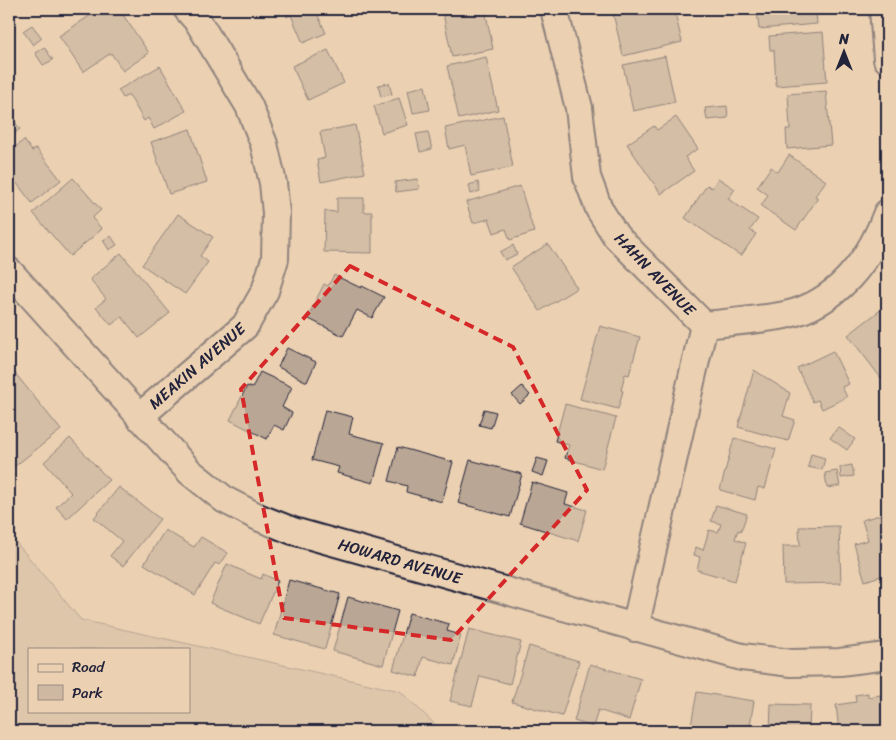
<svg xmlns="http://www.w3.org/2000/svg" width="896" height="740" font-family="Sriracha,sans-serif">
	<rect width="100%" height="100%" fill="#ebd1b2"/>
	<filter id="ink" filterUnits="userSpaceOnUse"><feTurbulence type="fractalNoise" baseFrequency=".02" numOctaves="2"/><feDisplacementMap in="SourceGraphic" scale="10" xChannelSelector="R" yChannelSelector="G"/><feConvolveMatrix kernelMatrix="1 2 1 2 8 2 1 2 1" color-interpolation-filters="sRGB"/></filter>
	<g filter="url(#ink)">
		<!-- green -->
		<path fill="#ceb8a1" stroke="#786d6e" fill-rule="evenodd" d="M9 534 81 620 400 691 442 731H9ZM29 649H189V711H29Z"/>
		<!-- building -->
		<path fill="#b9a694" stroke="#22223b" d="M60 9H74L63 15Z
			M100 9H119L149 53 123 71 111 53 83 72 59 36Z
			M284 9H315L326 33 303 43 291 15 287 17Z
			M442 9H485L493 49 452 57Z
			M612 9H674L682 42 623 56Z
			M757 9H816L817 24 759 29Z
			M32 25 42 38 33 45 23 31Z
			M823 32 827 82 776 86 774 50H770L769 36Z
			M44 47 53 60 43 65 35 53Z
			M328 50 344 83 308 100 292 66Z
			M665 56 675 102 633 111 623 65Z
			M486 57 498 110 459 119 447 66Z
			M160 66 186 111 154 129 148 118 144 121 129 95 123 98 118 90Z
			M389 83 392 94 381 97 378 85Z
			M425 86 430 110 413 113 408 90Z
			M826 91 831 145 787 149 786 129H790L788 94Z
			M399 98 408 125 382 133 374 106Z
			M727 106 728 118 707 120 705 108Z
			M9 114 20 129 9 138Z
			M503 116 513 167 471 176 465 145 449 149 445 128Z
			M676 117 698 149 685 157 694 171 661 194 627 144 654 126 657 130Z
			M355 125 365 173 321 182 317 160 325 158 320 132Z
			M190 129 207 182 169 194 151 142Z
			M428 132 432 149 420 152 416 134Z
			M24 140 32 151 36 148 61 180 32 203 9 173V152Z
			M789 155 826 181 815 196 818 198 796 230 761 206 768 195 757 187 771 167 778 172Z
			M73 178 101 210 92 218 102 229 70 256 33 213Z
			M718 178 735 189 728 199 758 219 750 230 756 234 741 256 685 218 707 185 712 188Z
			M418 179 419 189 396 192 395 182Z
			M478 182 480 191 471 194 469 185Z
			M520 186 534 232 510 240 506 229 494 233 489 219 473 223 466 202Z
			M337 198H364V212H372V253L324 252 325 211 337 212Z
			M178 214 213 237 200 256 208 262 185 294 142 265Z
			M111 236 117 245 109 250 103 240Z
			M548 244 577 288 540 311 511 267Z
			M513 245 517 254 505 260 500 252Z
			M121 253 170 313 139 338 122 317 111 325 96 307 106 299 90 279Z
			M334 275 361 288 362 286 384 297 372 318 357 310 343 336 307 318 324 284 328 286Z
			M887 305V373L881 378 848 335Z
			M600 326 640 337 629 375 625 374 621 390 623 391 618 409 580 399Z
			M287 348 316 362 307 382 278 367Z
			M833 351 849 384 842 387 847 397 822 409 818 400 813 402 797 368Z
			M10 367 61 430 10 470 9 468V368Z
			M754 370 790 393 783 416 795 420 788 441 738 427Z
			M260 372 292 387 282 407 292 413 284 430 274 425 267 439 230 420 247 386 252 388Z
			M522 386 530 395 520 404 512 395Z
			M565 404 616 418 602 469 565 458 569 445 555 441Z
			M484 409 496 412 491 428 479 425Z
			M325 410 353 417 349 434 384 443 373 483 337 473 339 467 312 460Z
			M838 427 855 439 847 450 830 438Z
			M70 438 109 480 67 519 56 507 71 493 44 462Z
			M734 438 776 449 765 489 758 487 755 500 720 490Z
			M398 447 453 462 442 502 406 492 407 486 389 481Z
			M811 454 825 458 822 470 808 467Z
			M537 458 548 461 543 476 532 472Z
			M470 460 522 474 510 517 458 503Z
			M852 465 854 476 841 478 840 467Z
			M837 471 840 486 827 488 825 473Z
			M532 482 568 493 565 504 587 510 578 541 520 523Z
			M119 487 160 519 123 566 110 556 122 541 94 518Z
			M716 505 747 514 741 531 738 530 735 539 746 543 735 581 697 570 700 557 694 555 696 547 703 550 709 530 718 532 721 524 711 521Z
			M887 513V574L865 581 854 544 868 540 862 520Z
			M839 526 841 583 784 584 783 546H800L799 527Z
			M165 530 194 547 201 537 228 553 220 565 215 563 195 595 144 564Z
			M227 564 261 579 263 574 278 581 259 624 210 603Z
			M289 580 340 594 325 649 274 635Z
			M348 597 398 611 383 665 333 651Z
			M409 613 449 624 447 631 461 635 453 665 423 657 418 677 393 670Z
			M469 629 521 642 510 684 480 676 472 706 450 701Z
			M529 646 579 661 562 716 512 702Z
			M590 664 641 679 629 720 598 710 593 727 574 721Z
			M697 692 754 701 749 731H690Z
			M868 693V697L880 695 881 699 887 698V731H839L836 705 856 702 855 695Z
			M771 704 810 705 809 731H770Z"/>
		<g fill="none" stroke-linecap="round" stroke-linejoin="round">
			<!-- minor casing -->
			<g stroke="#22223b" stroke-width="30">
				<path id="minor" d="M554 9 579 108 587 177 599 209 616 236 704 325
					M883 9 887 59
					M9 271 190 472 225 500 260 518 293 531 742 657 791 663 840 662 887 656
					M704 325C731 322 759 320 785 315 837 304 870 260 887 213
					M139 417 245 326 265 291 275 259 276 213 273 183 264 144 249 106 199 23 187 9
					M635 628 704 325"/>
			</g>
			<!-- minor -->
			<use href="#minor" stroke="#ebd1b2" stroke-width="26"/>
		</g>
	</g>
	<!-- marked area -->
	<path d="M0 0H896V740H0ZM350 266 513 347 587 490 451 640 284 618 241 389Z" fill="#ebd1b2" fill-opacity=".55" fill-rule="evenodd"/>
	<path fill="none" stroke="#d62828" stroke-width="4" stroke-dasharray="10 6" stroke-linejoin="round" d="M350 266 513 347 587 490 451 640 284 618 241 389Z"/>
	<g text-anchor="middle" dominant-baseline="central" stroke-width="4" stroke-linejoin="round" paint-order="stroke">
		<!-- street labels -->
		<g font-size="16" fill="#22223b" stroke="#ebd1b2">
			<text transform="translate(655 274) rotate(46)">HAHN AVENUE</text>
			<text transform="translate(197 366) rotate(-41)">MEAKIN AVENUE</text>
			<text transform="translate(400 561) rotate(16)">HOWARD AVENUE</text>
		</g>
	</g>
	<!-- margin -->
	<rect width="896" height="740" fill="none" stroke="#ebd1b2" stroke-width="30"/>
	<rect x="15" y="15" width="866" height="710" fill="none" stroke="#22223b" stroke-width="2" filter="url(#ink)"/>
	<!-- legend -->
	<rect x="28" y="648" width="162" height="65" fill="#ebd1b2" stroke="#9b8b82"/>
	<rect x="38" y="664" width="25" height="8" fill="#ebd1b2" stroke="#9b8b82"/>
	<text x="72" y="672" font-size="15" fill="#22223b">Road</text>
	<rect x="38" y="685" width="25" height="15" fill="#ceb8a1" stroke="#9b8b82"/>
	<text x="72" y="698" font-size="15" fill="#22223b">Park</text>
	<!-- north arrow -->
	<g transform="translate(844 52)" stroke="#ebd1b2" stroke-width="4" paint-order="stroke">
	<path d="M0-4L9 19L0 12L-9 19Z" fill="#22223b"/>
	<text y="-8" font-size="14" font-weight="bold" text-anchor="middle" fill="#22223b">N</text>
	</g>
</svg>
